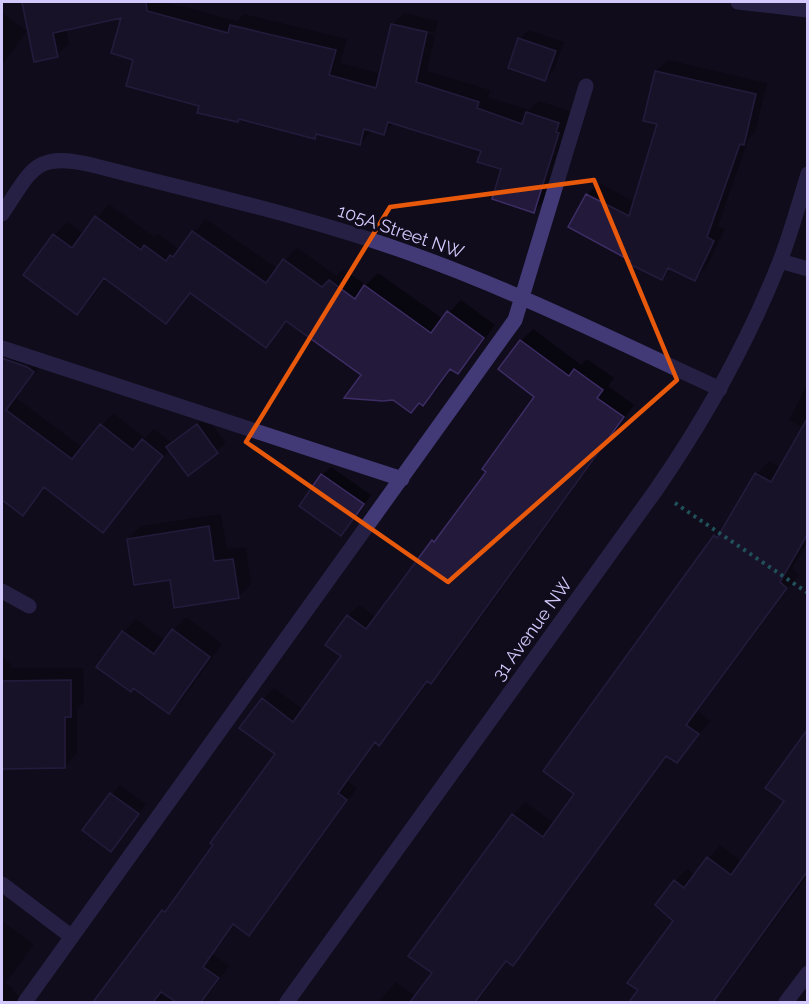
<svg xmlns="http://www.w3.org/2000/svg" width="809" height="1004" font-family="Raleway,sans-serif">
	<rect width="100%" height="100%" fill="#100c1b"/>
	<!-- shadow -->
	<path fill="#0007" fill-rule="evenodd" d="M23 2H166L237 21 244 14 347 39 340 63 381 74 392 25 404 13 438 21 427 71 490 90 488 97 529 110 539 101 570 111 567 120 570 121 546 199 534 211 503 168 483 150 394 123 384 133 372 130 360 144 318 133 314 137 241 118 238 121 201 105 135 59 123 16 66 28 69 43 57 55 35 60ZM399 24 435 33 434 35 399 27Z
		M2 12 27 31 2 65Z
		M528 30 564 42 554 70 545 79 519 39Z
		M668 60 767 83 755 132 749 138 718 226 725 229 706 268 694 279 672 268 662 278 632 260 587 195 599 183 635 202 659 123 656 71Z
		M109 204 154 237 158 234 178 249 206 219 278 269 297 247 336 276 343 269 366 285 378 273 443 319 461 300 495 325 470 359 457 372 452 368 436 391 423 404 420 402 411 411 288 321 266 346 192 292 166 322 106 278 90 300 77 313 25 275 54 235 67 222 84 234Z
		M533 329 581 365 587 359 614 378 608 386 634 405 443 671 431 682 429 681 391 732 379 744 376 742 348 781 357 788 260 922 248 934 235 924 213 954 229 966 204 1001 202 1002H95L164 911 175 900 277 754 263 699 274 688 304 710 343 656 348 616 359 605 376 617 433 541 444 529 488 472 537 396 500 369 521 341Z
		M12 347 45 360 16 398 83 448 113 413 145 438 154 429 172 443 206 417 226 443 188 474 170 449 114 520 103 531 46 487 23 514 2 498V358Z
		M808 382V542L792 569 799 574 698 711 710 721 689 748 677 761 668 755 525 951 512 964 508 960 477 1002H378L396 982 416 997 434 972 513 815 525 802 555 824 576 794 715 536 726 525 756 474 769 461 781 468 804 428 789 420Z
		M331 467 371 495 350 525 341 534 322 475Z
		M221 514 227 549 246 547 251 584 238 597 171 578 128 539 141 526Z
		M186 617 222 644 182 700 169 712 134 687 98 667 123 632 136 619 165 640Z
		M2 657 12 665 10 668H83L84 702 77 709V753L65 766 2 767Z
		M808 733V875L720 994 712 1002H631L640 990 675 920V881L687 869 695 875 720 845 742 862 786 801 767 787Z
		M120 785 146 804 120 841 111 850 84 830Z
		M2 921 34 944 6 983 14 989 12 991 28 1002H2Z"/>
	<!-- building -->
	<path fill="#23193a" stroke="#3d2d65" stroke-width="1.5" d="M22 2H146L147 11 228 33 230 25 336 50 329 75 376 88 391 24 427 32 416 82 479 102 477 108 522 124 526 112 559 123 556 132 559 133 534 213 492 199 501 169 477 162 481 151 388 122 384 135 364 129 360 145 316 134 315 139 239 119 238 122 197 113 199 106 126 86 133 60 111 53 121 18 53 33 58 57 34 62Z
		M518 38 556 51 545 81 508 68Z
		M655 71 756 94 744 145 740 144 707 237 714 241 695 281 668 268 662 280 629 264 631 261 568 227 586 194 629 216 657 124 643 121Z
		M95 216 141 250 144 245 166 261 170 255 173 257 192 231 266 283 283 259 322 287 329 280 355 299 364 285 431 333 447 311 484 338 458 374 450 369 423 406 419 403 411 413 393 400 383 401 344 398 361 375 286 321 266 348 190 293 166 324 104 278 77 315 23 275 53 234 72 248Z
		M520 340 569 376 574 369 603 390 597 398 624 417 431 684 427 681 379 746 375 742 338 793 347 800 249 936 233 924 203 967 219 978 201 1002H176L161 992 153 1002H93L162 910 165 912 213 845 210 843 275 754 239 728 262 698 293 722 341 656 325 645 347 615 366 629 432 540 434 542 486 472 482 469 534 397 498 369Z
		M2 358 27 367 34 372 6 410 72 459 100 424 133 450 142 439 163 456 103 533 44 487 23 516 2 500Z
		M807 419V535L780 582 787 588 686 725 699 734 677 763 666 756 513 966 506 961 475 1002H410L432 973 408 956 512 814 543 837 574 794 543 771 714 535 717 538 755 473 771 482Z
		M197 424 218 453 188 476 166 447Z
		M321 474 364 504 341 536 299 506Z
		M209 526 214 561 233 559 239 598 174 608 170 580 134 585 127 539Z
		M172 629 210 657 169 714 133 688 131 692 96 667 122 631 154 654Z
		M71 680V717H65V768L2 769V681Z
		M807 730V872L713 1002H629L638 990 627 983 673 921 655 905 674 880 684 888 707 857 731 875 784 801 765 788Z
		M110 793 139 814 111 852 82 830Z"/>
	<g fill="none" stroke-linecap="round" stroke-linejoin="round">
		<!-- path -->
		<path stroke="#34a2a5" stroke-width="4" stroke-dasharray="3 4.5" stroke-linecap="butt" d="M675 503 808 593"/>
		<!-- minor -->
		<path stroke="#423a77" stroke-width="15" d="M738 2 808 10
			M2 214C32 170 34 151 92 165 199 193 308 216 412 254 518 292 618 342 720 389
			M780 261 808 269
			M2 348 402 479
			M2 591 29 606
			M2 884 72 937
			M25 1002 515 320 586 86
			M287 1002 656 490C705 419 748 342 780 261 791 233 799 203 808 174
			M786 1002 808 973"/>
	</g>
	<!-- marked area -->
	<path d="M0 0H809V1004H0ZM594 180 677 380 448 582 246 442 390 207Z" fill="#100c1b" fill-opacity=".55" fill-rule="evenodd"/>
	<path fill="none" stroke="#e8590c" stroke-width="4.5" stroke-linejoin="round" d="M594 180 677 380 448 582 246 442 390 207Z"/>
	<g text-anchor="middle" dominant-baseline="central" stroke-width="6" stroke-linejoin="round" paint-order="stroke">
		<!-- street labels -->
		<g font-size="18" fill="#d3c9fc" stroke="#100c1b">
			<text transform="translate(401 231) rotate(19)">105A Street NW</text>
			<text transform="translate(532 629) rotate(-54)">31 Avenue NW</text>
		</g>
	</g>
	<!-- border -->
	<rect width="809" height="1004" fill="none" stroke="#d3c9fc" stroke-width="6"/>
</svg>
